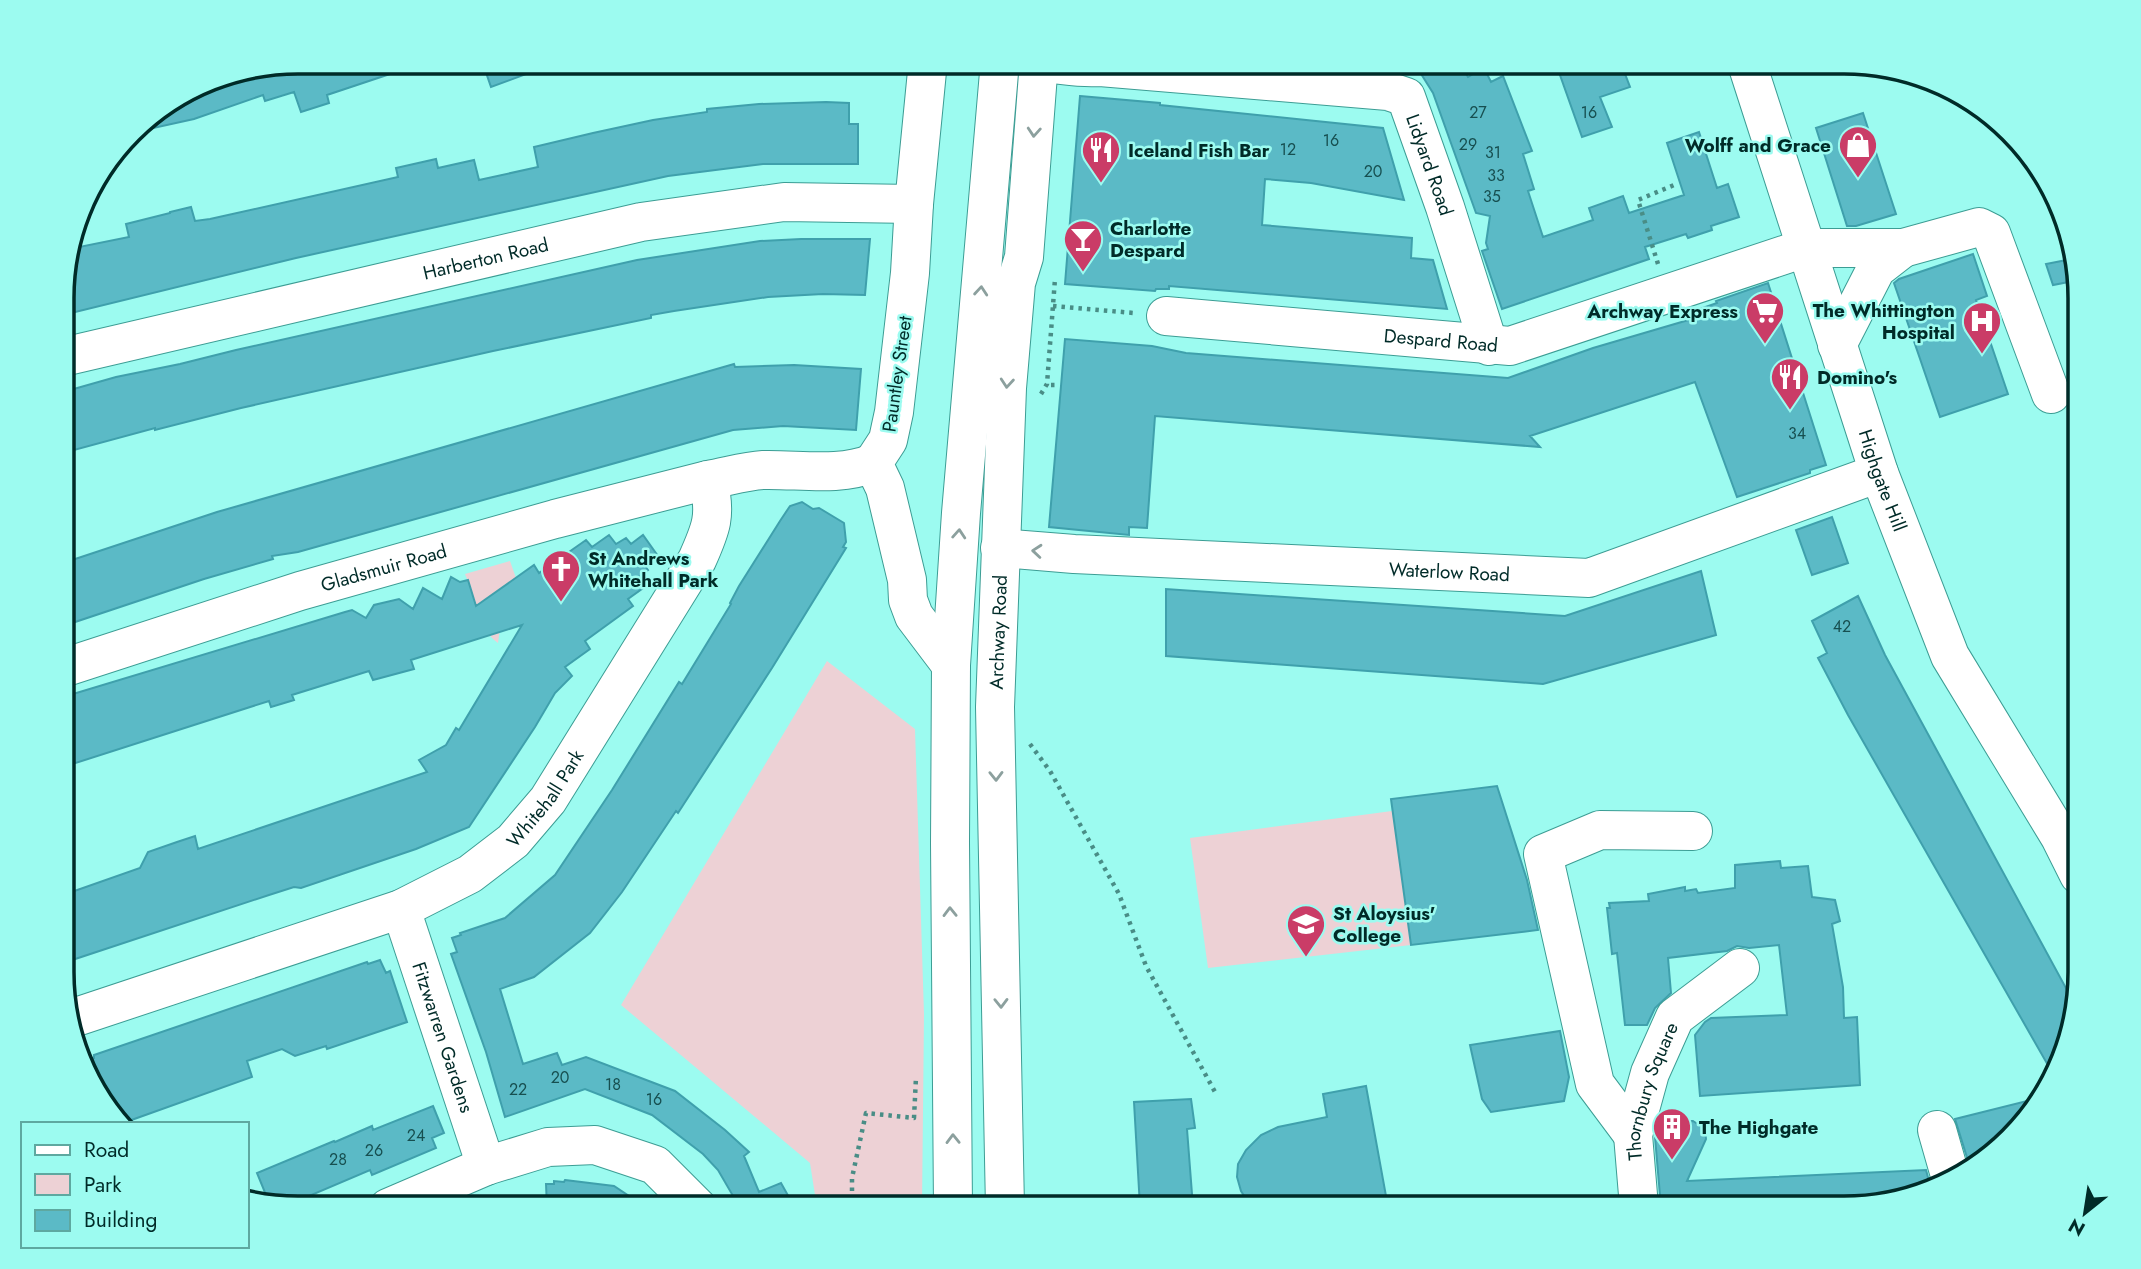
<svg xmlns="http://www.w3.org/2000/svg" width="2141" height="1269" font-family="Jost,sans-serif">
	<rect width="100%" height="100%" fill="#9cfbf0"/>
	<!-- green -->
	<path fill="#edd1d5" d="M510 561 516 578 500 629 498 643C477 628 475 596 465 574Z
		M827 661 915 729 924 1014 922 1208H817L810 1163 621 1005Z
		M1392 811 1411 945 1208 968 1190 838Z"/>
	<!-- building -->
	<path fill="#5bbac6" stroke="#3fa0ac" stroke-width="2" d="M298 61H414V66L327 95 329 103 301 112 294 92 265 101 263 95 194 119 131 133 142 120 208 79Z
		M482 61H553V64L491 87Z
		M1413 61H1458L1468 77 1484 68 1491 82 1503 76 1532 151 1523 154 1534 189 1528 191 1543 237 1593 220 1589 208 1623 196 1629 213 1684 195 1667 143 1699 132 1717 188 1728 184 1739 217 1711 226 1712 230 1688 238 1686 234 1645 247 1649 259 1502 309 1482 251 1488 249 1486 243 1490 216 1476 213 1433 93Z
		M1555 61H1620L1630 87 1600 97 1612 127 1582 137Z
		M1080 96 1160 103V105L1383 128 1404 200 1311 183 1265 179 1262 225 1412 238 1411 258 1433 260 1447 309 1169 286V289H1156L1155 291 1065 284Z
		M826 102 849 103V124H858V164H763L668 176 296 258 63 315V267L69 249 129 237 126 224 170 213V212L191 207 195 221 210 219 398 177 396 168 436 159 438 168 474 160 479 180 538 167 534 147 593 133 653 120 707 112V109L759 104Z
		M1863 113 1896 214 1856 226H1847L1816 128Z
		M801 239H870L865 295 823 294 768 297 674 311 651 315V318L493 351 241 408 155 430V428L63 453V392L116 377 180 364 236 350 637 260 760 241Z
		M1973 254 1987 296 1976 300 2008 394 1940 417 1894 283 1899 279Z
		M2072 259 2079 280 2053 285 2046 264Z
		M1768 283 1826 465 1810 470V473L1737 497 1695 382 1530 436 1540 447 1155 416 1147 528 1129 527V535L1049 527 1065 339 1152 346 1186 353 1508 378 1593 348 1702 316 1700 309 1717 303 1716 301Z
		M734 364 735 367 794 365 861 369 856 430 783 426 733 430 298 552 272 556 273 559 204 579 63 626V563L217 512Z
		M802 502 813 509 819 508 844 523 846 542 843 547 846 548 772 668 678 813 676 811 622 892 590 933 534 977 500 989 523 1064 557 1053 562 1065 586 1057 675 1091 725 1130 749 1152 744 1156 759 1192 781 1183 795 1208H722L736 1201 718 1170 703 1154 652 1115 585 1089 505 1117 486 1052 451 954 457 952 452 938 461 935 460 933 505 918 555 875 612 790 679 682 682 684 731 604 730 603 739 586 780 521 790 506Z
		M1832 517 1848 563 1812 575 1796 530Z
		M609 535 616 544 626 538 631 544 643 535 658 556 645 566 648 570 639 577 646 586 628 599 633 606 585 641 590 649 565 667 572 676 555 693 535 727 469 827 416 849 301 888 294 887 269 895 63 963V895L140 868 148 852 177 842 195 836 198 849 427 772 419 760 446 745 456 728 459 730 522 625 411 660 414 669 373 680 369 671 292 695 294 700 271 707 269 701 63 767V697L345 612 352 610 366 618 374 605 399 599 413 609 423 588 442 599 451 577 460 582 468 580 476 606 534 565 539 573 586 540 592 547Z
		M1701 571 1716 635 1543 684 1166 656V589L1565 616Z
		M1858 596 1885 655 2073 1001 2053 1074 1848 715 1818 658 1827 653 1812 621Z
		M1497 786 1527 880 1538 930 1411 945 1391 799Z
		M1780 861 1781 868 1808 866 1812 897 1835 900 1840 921 1832 924 1843 987 1844 1018 1857 1017 1860 1085 1700 1096 1695 1035 1705 1022 1711 1018 1787 1015 1779 945 1749 948 1737 946 1727 951 1668 958 1671 993 1655 1008 1647 1025H1625L1617 953 1612 954 1607 908H1610L1609 903 1649 901 1648 894 1685 887V891L1696 889 1698 893 1735 888V865Z
		M380 960 386 973 390 971 407 1022 327 1049 326 1046 295 1056 282 1049 247 1061 252 1077 123 1123 101 1102 85 1061 94 1058V1055L367 962 368 964Z
		M1560 1031 1569 1077 1564 1101 1491 1112 1482 1099 1470 1045Z
		M1366 1086 1388 1207H1255L1250 1205 1241 1191 1237 1177 1238 1164 1246 1150 1261 1135 1278 1127 1327 1117 1323 1094Z
		M2039 1098 1970 1167 1955 1119Z
		M1191 1099 1195 1128 1187 1129 1193 1207H1140L1134 1102Z
		M433 1106 444 1133 432 1138 436 1148 372 1175 370 1170 288 1205 268 1200 257 1173 334 1141 335 1142 372 1126 373 1130Z
		M1693 1121 1705 1129 1706 1139 1687 1181 1926 1170 1930 1185 1858 1207H1661L1655 1137 1659 1122Z
		M565 1180 614 1186 647 1208H547L546 1184H554V1181L564 1182Z"/>
	<g fill="none" stroke-linecap="round" stroke-linejoin="round">
		<!-- minor casing -->
		<g stroke="#3c9d94" stroke-width="40">
			<g id="minor">
				<path d="M928 61 914 204 910 273 894 412 888 440 873 463 885 488 907 580 908 600 914 616 951 665"/>
				<path id="s1" d="M1039 63C1061 64 1079 69 1100 67L1388 91 1406 97 1445 207 1489 346"/>
				<path id="s2" d="M1166 316 1510 346 1805 248H1903L1979 227 1991 233 2051 394"/>
				<path d="M1837 345 1876 269 1903 248"/>
				<path id="s3" d="M63 357 641 222 784 202 914 204"/>
				<path id="s4" d="M1000 548 1074 554 1589 578 1879 473"/>
				<path id="s5" d="M63 668 300 591 555 519 708 480"/>
				<path id="s6" d="M401 909 486 1166"/>
				<path id="s7" d="M70 1019 401 909 470 874 513 841 548 800 697 560C711 529 717 515 708 480 726 477 745 471 763 470 799 469 839 477 873 463"/>
				<path d="M1937 1130 1951 1179"/>
				<path d="M1633 1135 1595 1084 1543 854 1600 830 1693 831"/>
				<path id="s8" d="M1639 1207 1633 1135 1650 1073 1675 1017 1740 968"/>
				<path d="M388 1208 486 1166 548 1147 595 1145 655 1165 698 1208"/>
			</g>
		</g>
		<!-- major casing -->
		<g stroke="#3c9d94" stroke-width="40">
			<g id="major">
				<path id="s9" d="M1746 61 1879 473 1950 656 2060 837 2079 875"/>
			</g>
		</g>
		<!-- highway casing -->
		<g stroke="#3c9d94" stroke-width="40">
			<g id="highway">
				<path d="M953 1208 950 843 951 665 961 513 1000 61"/>
				<path id="s10" d="M1005 1208 995 707 1007 388 1016 283 1024 257 1039 61"/>
			</g>
		</g>
		<!-- path -->
		<path stroke="#498d86" stroke-width="4.5" stroke-dasharray="3.5 5" stroke-linecap="butt" d="M1658 264 1638 200 1674 185
			M1053 306 1134 313
			M1051 385H1055
			M1041 394 1047 384 1055 279
			M1030 744 1050 771 1119 894 1146 966 1215 1092
			M852 1208V1178L866 1113 914 1118 916 1077"/>
		<!-- minor -->
		<use href="#minor" stroke="#fff" stroke-width="38"/>
		<!-- major -->
		<use href="#major" stroke="#fff" stroke-width="38"/>
		<!-- highway -->
		<use href="#highway" stroke="#fff" stroke-width="38"/>
	</g>
	<!-- one-way arrows -->
	<defs><path id="oneway-chevron" d="M-2-3.5L2.5 0L-2 3.5" fill="none" stroke-width="1.6" stroke-linecap="round" stroke-linejoin="round" transform="scale(1.75)"/></defs>
	<g stroke="#8ca09e">
		<use href="#oneway-chevron" transform="translate(1034 132) rotate(94)"/>
		<use href="#oneway-chevron" transform="translate(981 291) rotate(-85)"/>
		<use href="#oneway-chevron" transform="translate(1007 383) rotate(95)"/>
		<use href="#oneway-chevron" transform="translate(959 534) rotate(-86)"/>
		<use href="#oneway-chevron" transform="translate(1037 551) rotate(-175)"/>
		<use href="#oneway-chevron" transform="translate(996 776) rotate(89)"/>
		<use href="#oneway-chevron" transform="translate(950 912) rotate(-91)"/>
		<use href="#oneway-chevron" transform="translate(1001 1003) rotate(89)"/>
		<use href="#oneway-chevron" transform="translate(953 1139) rotate(-91)"/>
	</g>
	<!-- icons -->
	<defs>
		<g id="shop-pin" transform="scale(2.0125)"><path d="M0 17L-7.5 6A9.5 9.5 0 1 1 7.5 6Z" fill="#ca3c67" stroke="#9cfbf0"/><path d="M-5-2.5h2.3a2.7 3.5 0 0 1 5.4 0H5L5.5 6h-11ZM-1.5-2.5h3a1.5 2.3 0 0 0-3 0Z" fill="#fff"/></g>
		<g id="restaurant-pin" transform="scale(2.0125)"><path d="M0 17L-7.5 6A9.5 9.5 0 1 1 7.5 6Z" fill="#ca3c67" stroke="#9cfbf0"/><path d="M-5-6h1v4h1v-4h1v4h1v-4h1v5L-1.5 .5V6h-2V.5L-5-1ZM5-6V6H3V1.5H1.5Q1.5-4 5-6Z" fill="#fff"/></g>
		<g id="bar-pin" transform="scale(2.0125)"><path d="M0 17L-7.5 6A9.5 9.5 0 1 1 7.5 6Z" fill="#ca3c67" stroke="#9cfbf0"/><path d="M-6-5H6L.8 .8V4.5H3.5V6h-7V4.5H-.8V.8Z" fill="#fff"/></g>
		<g id="supermarket-pin" transform="scale(2.0125)"><path d="M0 17L-7.5 6A9.5 9.5 0 1 1 7.5 6Z" fill="#ca3c67" stroke="#9cfbf0"/><path d="M-6-5.5h2.5l.6 2H6L4.5 2H-2.5L-4.4-4H-6ZM-1.5 3.2a1.3 1.3 0 1 0 .1 0ZM3 3.2a1.3 1.3 0 1 0 .1 0Z" fill="#fff"/></g>
		<g id="hospital-pin" transform="scale(2.0125)"><path d="M0 17L-7.5 6A9.5 9.5 0 1 1 7.5 6Z" fill="#ca3c67" stroke="#9cfbf0"/><path d="M-5-5h3v3.5h4V-5h3V5h-3V1.5h-4V5h-3Z" fill="#fff"/></g>
		<g id="church-pin" transform="scale(2.0125)"><path d="M0 17L-7.5 6A9.5 9.5 0 1 1 7.5 6Z" fill="#ca3c67" stroke="#9cfbf0"/><path d="M-1.2-6h2.4v3.5h3.3v2.4h-3.3V6h-2.4V-.1h-3.3v-2.4h3.3Z" fill="#fff"/></g>
		<g id="school-pin" transform="scale(2.0125)"><path d="M0 17L-7.5 6A9.5 9.5 0 1 1 7.5 6Z" fill="#ca3c67" stroke="#9cfbf0"/><path d="M0-5L7-2L0 1L-7-2ZM-4 1L0 2.5L4 1V4Q0 6-4 4Z" fill="#fff"/></g>
		<g id="building-pin" transform="scale(2.0125)"><path d="M0 17L-7.5 6A9.5 9.5 0 1 1 7.5 6Z" fill="#ca3c67" stroke="#9cfbf0"/><path d="M-4-6H4V6H1V3H-1V6H-4ZM-2.5-4.3h1.7v1.8h-1.7ZM.8-4.3h1.7v1.8H.8ZM-2.5-1h1.7V.8h-1.7ZM.8-1h1.7V.8H.8Z" fill="#fff"/></g>
	</defs>
	<g fill-rule="evenodd">
		<use href="#shop-pin" x="1858" y="145"/>
		<use href="#restaurant-pin" x="1101" y="150"/>
		<use href="#bar-pin" x="1083" y="239"/>
		<use href="#supermarket-pin" x="1765" y="311"/>
		<use href="#hospital-pin" x="1982" y="321"/>
		<use href="#restaurant-pin" x="1790" y="377"/>
		<use href="#church-pin" x="561" y="569"/>
		<use href="#school-pin" x="1306" y="924"/>
		<use href="#building-pin" x="1672" y="1127"/>
	</g>
	<g text-anchor="middle" dominant-baseline="central" stroke-width="5" stroke-linejoin="round" paint-order="stroke">
		<!-- number labels -->
		<g font-size="16" fill="#174f50">
			<text x="1478" y="112">27</text>
			<text x="1589" y="112">16</text>
			<text x="1331" y="140">16</text>
			<text x="1468" y="144">29</text>
			<text x="1288" y="149">12</text>
			<text x="1493" y="152">31</text>
			<text x="1373" y="171">20</text>
			<text x="1496" y="175">33</text>
			<text x="1492" y="196">35</text>
			<text x="1797" y="433">34</text>
			<text x="1842" y="626">42</text>
			<text x="560" y="1077">20</text>
			<text x="613" y="1084">18</text>
			<text x="518" y="1089">22</text>
			<text x="654" y="1099">16</text>
			<text x="416" y="1135">24</text>
			<text x="374" y="1150">26</text>
			<text x="338" y="1159">28</text>
		</g>
		<!-- poi labels -->
		<g font-size="19" font-weight="bold" fill="#002b28" stroke="#9cfbf0" text-anchor="start">
			<text x="1831" y="145" text-anchor="end">Wolff and Grace</text>
			<text x="1128" y="150">Iceland Fish Bar</text>
			<text x="1110" y="228">Charlotte<tspan x="1110" dy="22">Despard</tspan></text>
			<text x="1955" y="310" text-anchor="end">The Whittington<tspan x="1955" dy="22">Hospital</tspan></text>
			<text x="1738" y="311" text-anchor="end">Archway Express</text>
			<text x="1817" y="377">Domino's</text>
			<text x="588" y="558">St Andrews<tspan x="588" dy="22">Whitehall Park</tspan></text>
			<text x="1333" y="913">St Aloysius'<tspan x="1333" dy="22">College</tspan></text>
			<text x="1699" y="1127">The Highgate</text>
		</g>
		<!-- street labels -->
		<g font-size="19" fill="#002b28" stroke="#9cfbf0">
			<text stroke="none"><textPath href="#s1" startOffset="441">Lidyard Road</textPath></text>
			<text stroke="none"><textPath href="#s3" startOffset="434">Harberton Road</textPath></text>
			<text stroke="none"><textPath href="#s2" startOffset="276">Despard Road</textPath></text>
			<text transform="translate(897 374) rotate(-82)">Pauntley Street</text>
			<text stroke="none"><textPath href="#s9" startOffset="441">Highgate Hill</textPath></text>
			<text stroke="none"><textPath href="#s5" startOffset="336">Gladsmuir Road</textPath></text>
			<text stroke="none"><textPath href="#s4" startOffset="450">Waterlow Road</textPath></text>
			<text stroke="none"><textPath href="#s10" startOffset="576">Archway Road</textPath></text>
			<text stroke="none"><textPath href="#s7" startOffset="534">Whitehall Park</textPath></text>
			<text stroke="none"><textPath href="#s6" startOffset="135">Fitzwarren Gardens</textPath></text>
			<text stroke="none"><textPath href="#s8" startOffset="119">Thornbury Square</textPath></text>
		</g>
	</g>
	<!-- crop -->
	<path d="M0 0H2141V1269H0ZM298 74H1844A224 224 0 0 1 2068 298V972A224 224 0 0 1 1844 1196H298A224 224 0 0 1 74 972V298A224 224 0 0 1 298 74Z" fill="#9cfbf0" fill-rule="evenodd"/>
	<path fill="none" stroke="#002b28" stroke-width="3.5" d="M298 74H1844A224 224 0 0 1 2068 298V972A224 224 0 0 1 1844 1196H298A224 224 0 0 1 74 972V298A224 224 0 0 1 298 74Z"/>
	<!-- legend -->
	<rect x="21" y="1122" width="228" height="126" fill="#9cfbf0" stroke="#5ea8a0" stroke-width="2"/>
	<rect x="35" y="1145" width="35" height="10" fill="#ffffff" stroke="#5ea8a0" stroke-width="2"/>
	<text x="84" y="1157" font-size="21" fill="#002b28">Road</text>
	<rect x="35" y="1174" width="35" height="21" fill="#edd1d5" stroke="#5ea8a0" stroke-width="2"/>
	<text x="84" y="1192" font-size="21" fill="#002b28">Park</text>
	<rect x="35" y="1210" width="35" height="21" fill="#5bbac6" stroke="#5ea8a0" stroke-width="2"/>
	<text x="84" y="1227" font-size="21" fill="#002b28">Building</text>
	<!-- north arrow -->
	<g transform="translate(2085 1213) rotate(210)" stroke="#9cfbf0" stroke-width="5" paint-order="stroke">
	<path d="M0-5L12 26L0 18L-12 26Z" fill="#002b28"/>
	<text y="-10" font-size="19" font-weight="bold" text-anchor="middle" fill="#002b28">N</text>
	</g>
</svg>
